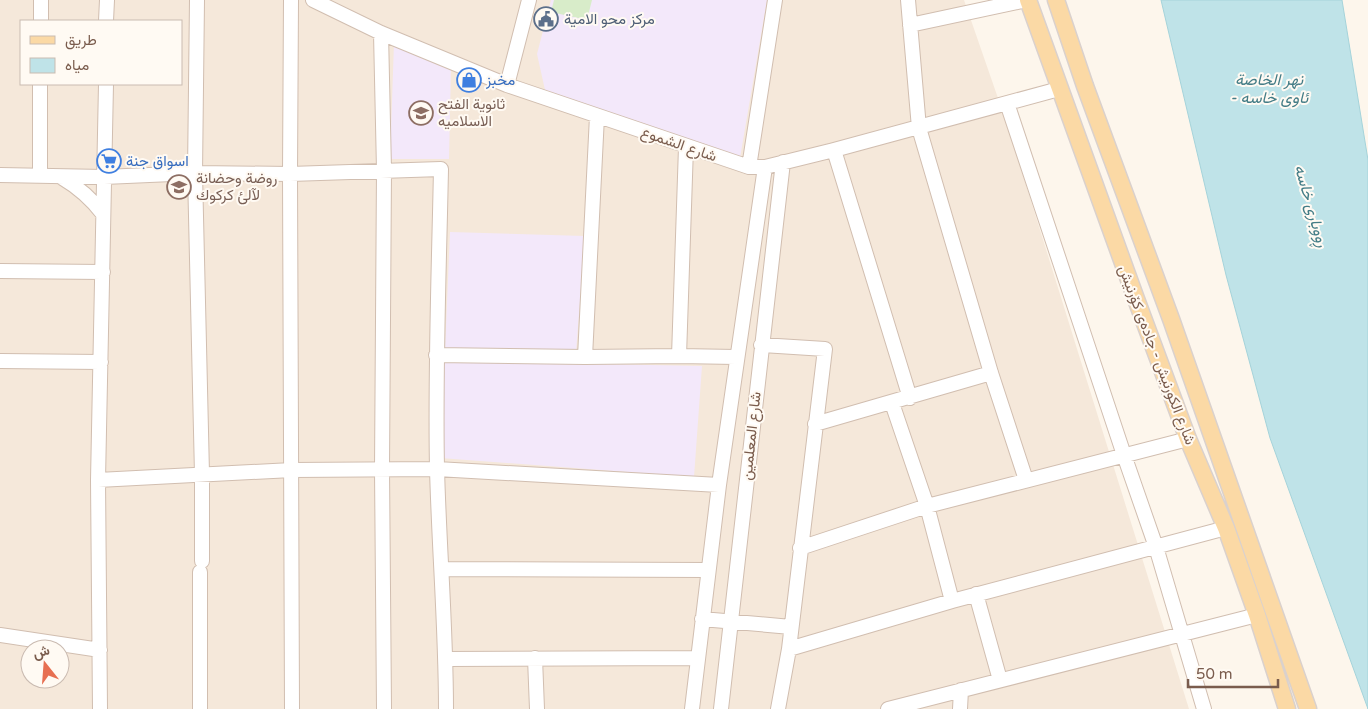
<svg xmlns="http://www.w3.org/2000/svg" width="1368" height="709" font-family="'Varela Round',Vazirmatn,sans-serif">
	<rect width="100%" height="100%" fill="#fdf6ec"/>
	<!-- residential -->
	<path fill="#f5e8da" fill-rule="evenodd" d="M0 0H964L1008 127 1189 709H0ZM21 21H181V84H21ZM30 649H60V679H30Z"/>
	<!-- education -->
	<path fill="#f3e8fa" d="M551 0H767L740 158 545 90 537 54Z
		M394 43 451 68 449 159H390Z
		M450 232 585 236 576 353 445 349Z
		M443 361 702 366 694 477 440 458Z"/>
	<!-- green -->
	<path fill="#d8ecc9" d="M554 0H592L587 20 551 12Z"/>
	<!-- water -->
	<path fill="#bfe3e8" stroke="#a5d3da" d="M1161 0H1342L1368 160V709L1270 438 1226 275Z"/>
	<g fill="none" stroke-linecap="round" stroke-linejoin="round">
		<!-- minor casing -->
		<g stroke="#d1beb0" stroke-width="16">
			<path id="minor" d="M197 0 195 173 202 474V561
				M291 0 290 174 292 709
				M313 0 381 33 507 85 749 167H765L834 150 1059 89
				M908 0 919 128 991 373 1026 480
				M41 21V0
				M106 21 107 0
				M910 25 1027 0
				M381 33 384 170 382 469 384 709
				M507 85 529 0
				M1007 103 1124 455 1156 547 1204 709
				M834 150 910 398
				M749 167 775 0
				M0 175 104 177 195 173 290 174 441 169C439 269 435 368 437 468 439 548 446 628 446 709
				M40 176V84
				M61 177C78 187 91 198 103 214
				M0 271 103 272
				M761 345 825 349 789 649 778 709
				M436 355 585 357 679 356 736 357
				M679 356 686 147
				M585 357 597 116
				M0 361 101 362
				M892 403 927 506 952 601
				M815 424 991 373
				M98 480 292 470 437 469 719 485
				M800 548 927 506 1188 439
				M442 569 708 570
				M200 572V709
				M976 594 1000 680
				M702 619 791 627
				M0 635 100 650
				M789 649 952 601 1226 528
				M535 658 537 709
				M446 659 698 658
				M100 709 98 480 106 84
				M692 709 719 485 765 167
				M721 709 783 162
				M888 709 1257 615
				M960 709 961 690"/>
		</g>
		<!-- major casing -->
		<g stroke="#dad1cd" stroke-width="19">
			<path id="major" d="M1028 0 1136 299 1188 439 1226 528 1257 615 1287 709
				M1056 0 1085 86 1171 319 1308 709"/>
		</g>
		<!-- minor -->
		<use href="#minor" stroke="#fff" stroke-width="14"/>
		<!-- major -->
		<use href="#major" stroke="#fbd9a5" stroke-width="16"/>
	</g>
	<!-- icons -->
	<defs>
		<g id="civic-ring" transform="scale(1.25)"><circle r="9.5" fill="#fffaf3" stroke="#5c6f8a" stroke-width="1.5"/><path d="M-.6-6.5H3V-4.5H.6V-3L4-1V1h2V6H-6V1h2V-1L-.6-3ZM-1.2 2.5V6h2.4V2.5Z" fill="#5c6f8a"/></g>
		<g id="shop-ring" transform="scale(1.25)"><circle r="9.5" fill="#fffaf3" stroke="#3f7fe0" stroke-width="1.5"/><path d="M-5-2.5h2.3a2.7 3.5 0 0 1 5.4 0H5L5.5 6h-11ZM-1.5-2.5h3a1.5 2.3 0 0 0-3 0Z" fill="#3f7fe0"/></g>
		<g id="school-ring" transform="scale(1.25)"><circle r="9.5" fill="#fffaf3" stroke="#8d6e63" stroke-width="1.5"/><path d="M0-5L7-2L0 1L-7-2ZM-4 1L0 2.5L4 1V4Q0 6-4 4Z" fill="#8d6e63"/></g>
		<g id="supermarket-ring" transform="scale(1.25)"><circle r="9.5" fill="#fffaf3" stroke="#3f7fe0" stroke-width="1.5"/><path d="M-6-5.5h2.5l.6 2H6L4.5 2H-2.5L-4.4-4H-6ZM-1.5 3.2a1.3 1.3 0 1 0 .1 0ZM3 3.2a1.3 1.3 0 1 0 .1 0Z" fill="#3f7fe0"/></g>
	</defs>
	<g fill-rule="evenodd">
		<use href="#civic-ring" x="546" y="19"/>
		<use href="#shop-ring" x="469" y="80"/>
		<use href="#school-ring" x="421" y="113"/>
		<use href="#supermarket-ring" x="109" y="161"/>
		<use href="#school-ring" x="179" y="187"/>
	</g>
	<g text-anchor="middle" dominant-baseline="central" stroke-width="4" stroke-linejoin="round" paint-order="stroke">
		<!-- service labels -->
		<g font-size="15" fill="#4e5e75" stroke="#fffaf3" text-anchor="start">
			<text x="564" y="19">مركز محو الامية</text>
		</g>
		<!-- shop labels -->
		<g font-size="15" fill="#366cbe" stroke="#fffaf3" text-anchor="start">
			<text x="486" y="80">مخبز</text>
			<text x="126" y="161">اسواق جنة</text>
		</g>
		<!-- education labels -->
		<g font-size="15" fill="#785e54" stroke="#fffaf3" text-anchor="start">
			<text x="438" y="104">ثانوية الفتح<tspan x="438" dy="17">الاسلاميه</tspan></text>
			<text x="196" y="178">روضة وحضانة<tspan x="196" dy="17">لآلئ كركوك</tspan></text>
		</g>
		<!-- street labels -->
		<g font-size="15" fill="#7a5c4d" stroke="#fffaf3">
			<text transform="translate(679 144) rotate(19)">شارع الشموع</text>
			<text transform="translate(1157 355) rotate(69)">شارع الكورنيش - جادەی کۆرنیش</text>
			<text transform="translate(751 436) rotate(-84)">شارع المعلمين</text>
		</g>
		<!-- water labels -->
		<g font-size="16" font-style="italic" fill="#437c86" stroke="#fffaf3">
			<text x="1269" y="80">نهر الخاصة<tspan x="1269" dy="18">- ئاوی خاسە</tspan></text>
			<text transform="translate(1311 206) rotate(74)">ڕووباری خاسە</text>
		</g>
	</g>
	<!-- legend -->
	<rect x="20" y="20" width="162" height="65" fill="#fffaf3" stroke="#cabbb1"/>
	<rect x="30" y="36" width="25" height="8" fill="#fbd9a5" stroke="#cabbb1"/>
	<text x="65" y="45" font-size="15" fill="#7a5c4d">طريق</text>
	<rect x="30" y="58" width="25" height="15" fill="#bfe3e8" stroke="#cabbb1"/>
	<text x="65" y="70" font-size="15" fill="#7a5c4d">مياه</text>
	<!-- north arrow -->
	<g transform="translate(45 664) rotate(343)"><circle r="24" fill="#fffaf3" stroke="#cabbb1"/>
	<path d="M0-4L9 19L0 12L-9 19Z" fill="#e76f51"/>
	<text y="-8" font-size="14" font-weight="bold" text-anchor="middle" fill="#7a5c4d">ش</text>
	</g>
	<!-- scale -->
	<path d="M1188 679v8h90v-8" fill="none" stroke="#7a5c4d" stroke-width="2.5"/>
	<text x="1196" y="679" font-size="15" fill="#7a5c4d" stroke="#fffaf3" stroke-width="4" paint-order="stroke">50 m</text>
</svg>
